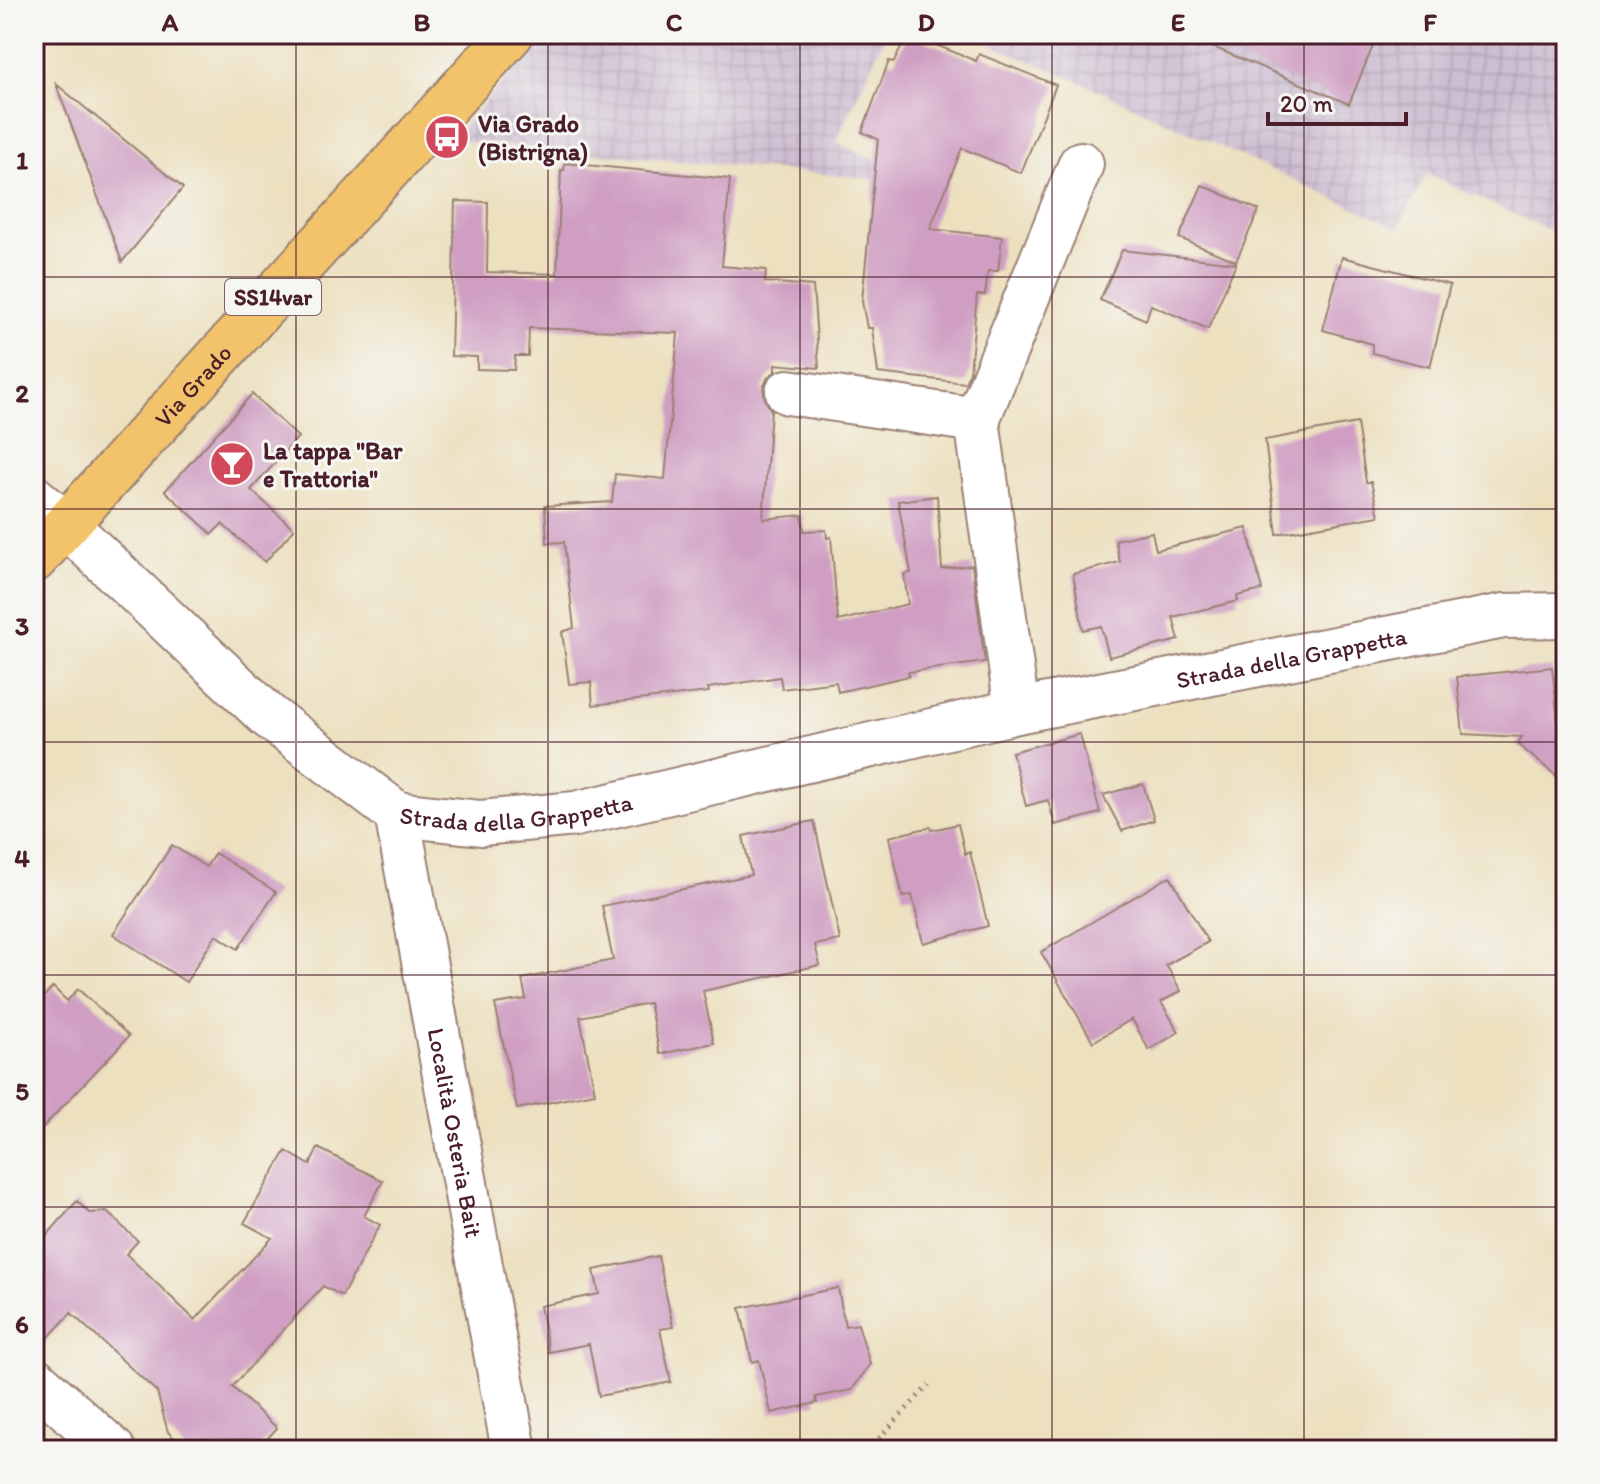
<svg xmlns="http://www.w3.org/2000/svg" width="1600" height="1484" font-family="Itim,sans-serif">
	<defs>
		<pattern id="industrial-grid" width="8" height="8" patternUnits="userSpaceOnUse" patternTransform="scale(2)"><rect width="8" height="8" fill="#cdbed2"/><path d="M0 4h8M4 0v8" fill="none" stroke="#b2a3b4"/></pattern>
	</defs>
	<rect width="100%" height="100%" fill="#f6f6f2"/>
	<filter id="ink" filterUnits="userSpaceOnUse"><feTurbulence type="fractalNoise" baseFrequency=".0125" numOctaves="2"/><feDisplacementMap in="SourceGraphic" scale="16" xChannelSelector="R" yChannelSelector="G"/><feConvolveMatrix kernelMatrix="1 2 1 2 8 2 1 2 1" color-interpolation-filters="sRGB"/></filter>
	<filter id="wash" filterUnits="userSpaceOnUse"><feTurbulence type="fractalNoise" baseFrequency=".006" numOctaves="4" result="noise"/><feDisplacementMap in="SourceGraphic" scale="32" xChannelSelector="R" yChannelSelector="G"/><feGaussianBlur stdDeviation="1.8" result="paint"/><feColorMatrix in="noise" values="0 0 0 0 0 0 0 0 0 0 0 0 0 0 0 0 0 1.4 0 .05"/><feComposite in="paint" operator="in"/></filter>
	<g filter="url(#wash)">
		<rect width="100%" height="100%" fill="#ece0bf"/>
		<!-- industrial -->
		<path fill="url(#industrial-grid)" d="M545 34H886L836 142 930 184 452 140Z
			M965 34H1566V238L1427 174 1398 228 1067 76Z"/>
		<g id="blocks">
			<!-- building -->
			<path fill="#cf9ec2" d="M908 34 976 61 979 54 1056 85 1021 173 962 148 930 229 1002 237 998 271H988L985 295H977L970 372 965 383 878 373 872 328H867L862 301 878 139 862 132 889 61 894 62Z
				M1182 34H1378L1349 104Z
				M56 84 183 188 122 262Z
				M565 163 730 179 722 266 766 270 765 282 813 286 819 368 775 364V372L768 377 763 388 765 400 771 410 763 519 802 515 804 531 826 530 827 538 831 537 838 621 908 604 904 574 911 573 898 501 937 496 942 569 972 565 985 662 908 672 909 676 838 692 836 682 782 689 780 677 708 688 709 692 593 705 591 682 569 684 562 632 574 628 564 542 547 543 545 506 612 502 615 474 665 479 678 333 529 328 528 356H515L514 370 477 369V357L451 356 455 201 488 202 487 272 557 274 561 170H564Z
				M1202 185 1259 210 1236 261 1179 238Z
				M1122 250 1236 263 1208 329 1151 305 1146 320 1100 300Z
				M1342 257 1450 285 1430 367 1372 353V344L1323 330Z
				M252 394 298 437 251 490 294 529 265 562 222 524 212 534 165 491Z
				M1357 423 1366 482H1371L1379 516 1277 534 1265 440Z
				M1247 528 1262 590 1237 596 1238 601 1173 617 1179 640 1109 657 1101 626 1083 630 1073 574 1120 562 1115 540 1152 532 1156 550Z
				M1552 667 1555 692 1563 781 1517 744 1522 737 1463 734 1457 677Z
				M1080 734 1100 813 1055 825 1048 800 1026 806 1012 752Z
				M1143 784 1154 820 1122 831 1103 795Z
				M814 821 840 940 815 945 820 965 703 991 714 1043 660 1054 649 1003 580 1017 595 1093 517 1109 495 1004 526 999 522 979 613 960 602 906 751 875 743 836Z
				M958 824 965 854 970 852 988 926 923 943 912 895 903 897 889 837 931 827 932 830Z
				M172 845 206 867 215 853 276 892 238 949 216 935 186 982 113 934Z
				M1170 876 1208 942 1166 965 1181 991 1161 1002 1179 1032 1149 1050 1132 1019 1093 1042 1041 952Z
				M53 987 67 1001 78 989 129 1036 34 1137V1007Z
				M318 1148 383 1181 364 1216 380 1225 342 1296 323 1286 232 1387 277 1428 257 1450H186L168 1432 157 1392 71 1313 34 1353V1250L77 1201 89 1213 107 1212 138 1241 126 1254 195 1320 272 1238 244 1223 286 1151 310 1165Z
				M658 1256 673 1327 660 1329 671 1382 599 1396 589 1344 549 1352 540 1306 599 1294 594 1270Z
				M838 1288 845 1326 858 1324 870 1364 852 1390 816 1397 817 1403 771 1413 759 1360 752 1362 740 1308Z"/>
		</g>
	</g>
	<g filter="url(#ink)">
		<use href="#blocks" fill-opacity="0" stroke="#9b8075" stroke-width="2"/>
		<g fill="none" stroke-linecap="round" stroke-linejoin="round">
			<!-- minor casing -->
			<g stroke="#9b8075" stroke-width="48">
				<g id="minor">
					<path d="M788 392 977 420"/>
					<path id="s1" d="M34 498 66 525 267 715 397 814 481 823 575 814 1017 711 1504 616 1566 615"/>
					<path d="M1017 711 977 420 1081 164"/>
					<path id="s2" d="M397 814 514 1450"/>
					<path d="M34 1379 113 1450"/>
				</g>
			</g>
			<!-- major casing -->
			<g stroke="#9b8075" stroke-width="48">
				<g id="major">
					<path id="s3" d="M34 560 511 34"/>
				</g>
			</g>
			<!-- path -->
			<path stroke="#9b8075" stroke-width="5" stroke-dasharray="2 6" stroke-linecap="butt" d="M868 1450 929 1385"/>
			<!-- minor -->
			<use href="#minor" stroke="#fff" stroke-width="44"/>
			<!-- major -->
			<use href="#major" stroke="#f2c36a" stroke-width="44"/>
		</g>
	</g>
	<!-- grid -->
	<path fill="none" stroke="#4a1f2b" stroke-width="2" stroke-opacity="0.55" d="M296 34V1450M548 34V1450M800 34V1450M1052 34V1450M1304 34V1450M34 277H1566M34 509H1566M34 742H1566M34 975H1566M34 1207H1566"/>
	<!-- icons -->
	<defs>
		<g id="bus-disc" transform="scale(2.3)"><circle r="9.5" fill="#d1495b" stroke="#f6f6f2"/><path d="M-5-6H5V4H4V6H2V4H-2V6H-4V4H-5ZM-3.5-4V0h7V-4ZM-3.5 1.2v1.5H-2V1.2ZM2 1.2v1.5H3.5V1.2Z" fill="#fff"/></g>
		<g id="bar-disc" transform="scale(2.3)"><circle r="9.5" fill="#d1495b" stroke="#f6f6f2"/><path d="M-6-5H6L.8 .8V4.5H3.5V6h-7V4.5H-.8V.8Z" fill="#fff"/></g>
	</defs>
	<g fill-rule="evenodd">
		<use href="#bus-disc" x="447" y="137"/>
		<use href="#bar-disc" x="232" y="464"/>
	</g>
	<g text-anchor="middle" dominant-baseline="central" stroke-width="6" stroke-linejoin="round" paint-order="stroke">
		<!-- shield labels -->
		<rect fill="#f6f6f2" stroke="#7e6067" stroke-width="2" x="225" y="279" width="96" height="36" rx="6"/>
		<g font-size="22" font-weight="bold" fill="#4a1f2b">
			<text x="273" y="297">SS14var</text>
		</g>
		<!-- poi labels -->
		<g font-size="24" font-weight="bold" fill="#4a1f2b" stroke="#f6f6f2" text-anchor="start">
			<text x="478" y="123">Via Grado<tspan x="478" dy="28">(Bistrigna)</tspan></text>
			<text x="263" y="450">La tappa "Bar<tspan x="263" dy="28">e Trattoria"</tspan></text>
		</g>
		<!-- street labels -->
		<g font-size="24" fill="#4a1f2b" stroke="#f6f6f2">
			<text stroke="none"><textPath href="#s3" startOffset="236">Via Grado</textPath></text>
			<text stroke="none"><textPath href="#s1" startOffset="1394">Strada della Grappetta</textPath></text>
			<text stroke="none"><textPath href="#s1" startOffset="602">Strada della Grappetta</textPath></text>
			<text stroke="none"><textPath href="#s2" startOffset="324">Località Osteria Bait</textPath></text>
		</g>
	</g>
	<!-- margin -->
	<rect width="1600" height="1484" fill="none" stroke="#f6f6f2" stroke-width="88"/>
	<!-- scale -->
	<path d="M1268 112v12h138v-12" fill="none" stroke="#4a1f2b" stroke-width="4"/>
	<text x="1280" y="112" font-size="24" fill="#4a1f2b" stroke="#f6f6f2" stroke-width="6" paint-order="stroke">20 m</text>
	<rect x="44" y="44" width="1512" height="1396" fill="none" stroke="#4a1f2b" stroke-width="3"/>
	<g font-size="26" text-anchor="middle" font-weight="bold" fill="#4a1f2b">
		<text x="170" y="31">A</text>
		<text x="422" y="31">B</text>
		<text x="674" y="31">C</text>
		<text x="926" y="31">D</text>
		<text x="1178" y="31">E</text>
		<text x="1430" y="31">F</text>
		<text x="22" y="169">1</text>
		<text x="22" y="402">2</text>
		<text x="22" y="635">3</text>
		<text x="22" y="867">4</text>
		<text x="22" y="1100">5</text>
		<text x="22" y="1333">6</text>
	</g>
</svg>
